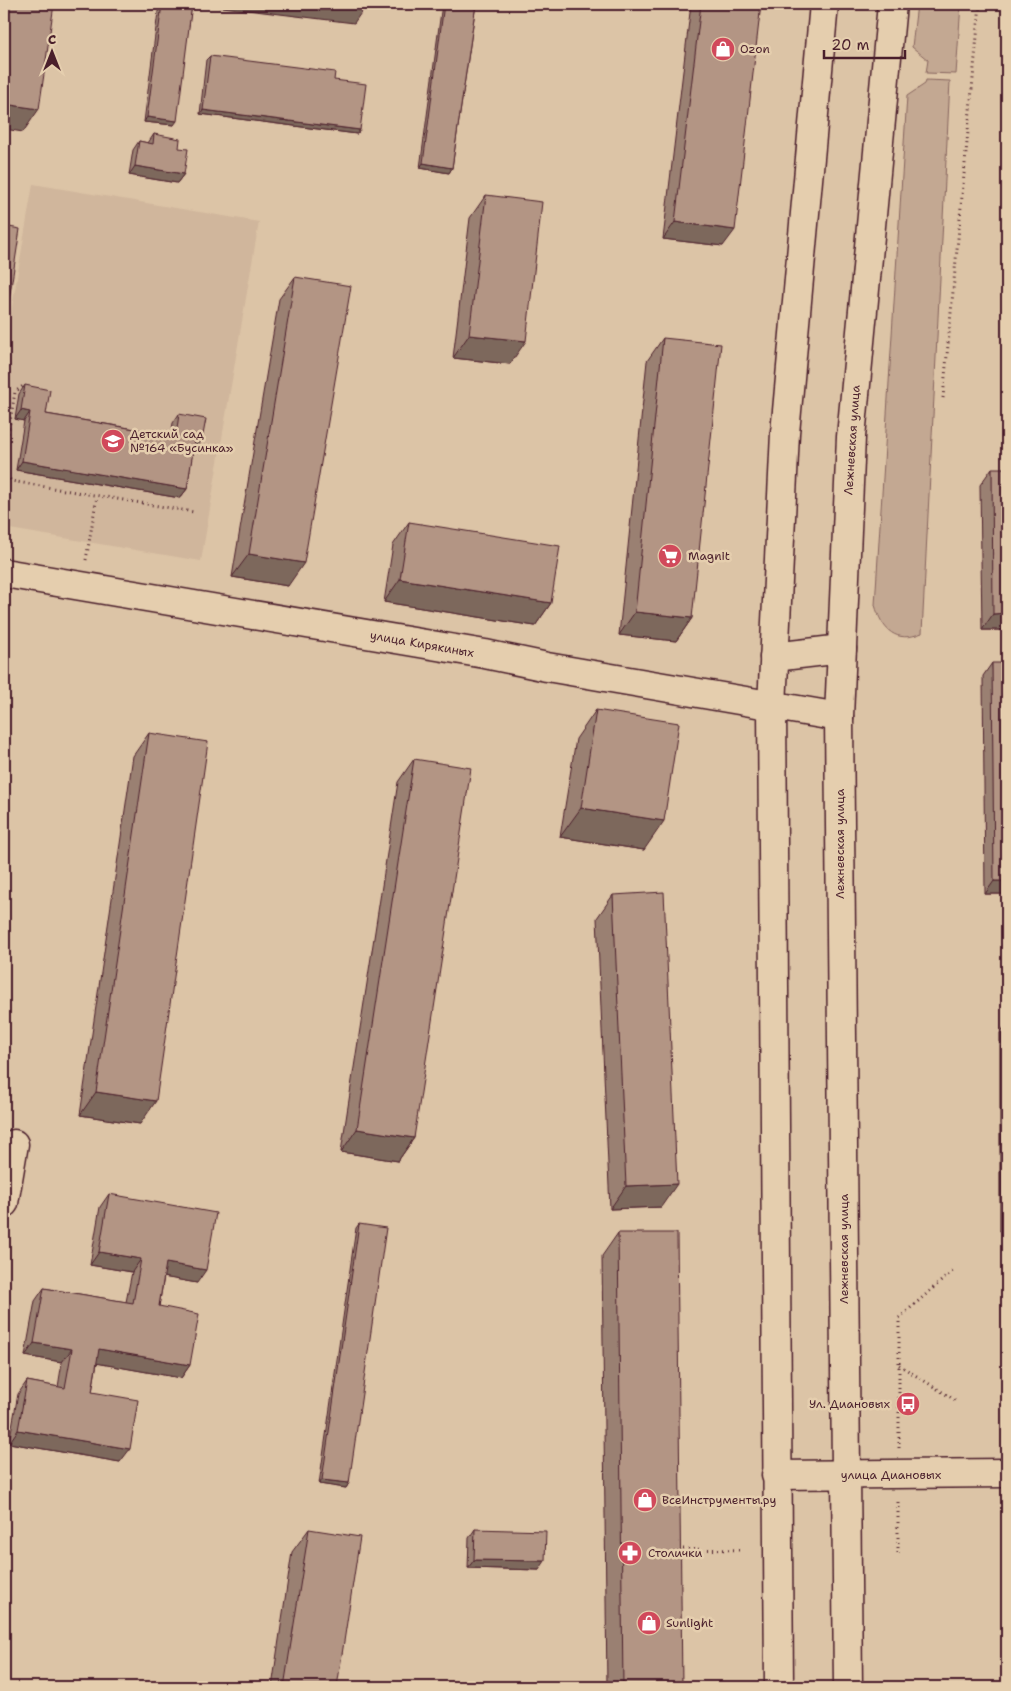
<svg xmlns="http://www.w3.org/2000/svg" width="1011" height="1691" font-family="'Shantell Sans',sans-serif">
	<rect width="100%" height="100%" fill="#dcc4a6"/>
	<filter id="ink" filterUnits="userSpaceOnUse"><feTurbulence type="fractalNoise" baseFrequency=".02" numOctaves="2"/><feDisplacementMap in="SourceGraphic" scale="10" xChannelSelector="R" yChannelSelector="G"/><feConvolveMatrix kernelMatrix="1 2 1 2 8 2 1 2 1" color-interpolation-filters="sRGB"/></filter>
	<g filter="url(#ink)">
		<!-- built -->
		<path fill="#d0b69c" d="M33 184 259 222 201 561 4 528V354Z"/>
		<!-- green -->
		<path fill="#c3a892" stroke="#86645e" d="M917 4H961L956 74 926 73 928 60 912 47Z
			M926 80 950 81 922 633C896 644 882 630 875 605L907 96 925 84Z"/>
		<g fill="none" stroke-linecap="round" stroke-linejoin="round">
			<!-- minor casing -->
			<g stroke="#4a1f2b" stroke-width="31">
				<path id="minor" d="M4 573 485 654 547 667 839 717
					M774 657 842 649
					M4 1203 14 1144
					M776 1475 1007 1473"/>
			</g>
			<!-- highway casing -->
			<g stroke="#4a1f2b" stroke-width="31">
				<path id="highway" d="M779 1687 772 706 785 433 824 4
					M848 1687 839 717 851 437 892 4"/>
			</g>
			<!-- path -->
			<path stroke="#4a1f2b" stroke-width="3" stroke-dasharray="1 4" stroke-linecap="butt" d="M943 398 980 4
				M4 458 15 392 23 386
				M4 471 11 481 194 512
				M86 560 97 496
				M899 1365 955 1400
				M899 1448V1318L955 1269
				M678 1549 743 1550
				M898 1553V1502"/>
			<!-- minor -->
			<use href="#minor" stroke="#e5ceae" stroke-width="28"/>
			<!-- highway -->
			<use href="#highway" stroke="#e5ceae" stroke-width="28"/>
		</g>
		<!-- wall -->
		<path fill="#9a8072" stroke="#4a1f2b" d="M159 4H192L174 125 144 122Z
			M442 4H476L452 168 449 173 420 168Z
			M691 4H761L723 246 663 239Z
			M210 56 334 80 360 130 357 134 200 114 206 60Z
			M154 134 179 148 184 174 177 183 129 175 133 150 139 141 148 143Z
			M486 195 510 364 453 358 470 218Z
			M295 277 288 586 232 577 279 299Z
			M663 338 692 618 676 641 619 635 647 361Z
			M25 385 46 414 171 435 173 423 179 414 196 449H193L187 489 180 498 16 470 24 421 15 419 19 394Z
			M992 468 1007 630H982L980 485Z
			M409 522 551 603 535 626 384 602 393 545Z
			M992 663 1007 894H985L983 676Z
			M596 710 644 850 560 837 576 739Z
			M149 733 140 1124 80 1115 133 756Z
			M414 759V1138L398 1161 341 1152 398 782Z
			M613 895 661 1207 610 1209 597 918Z
			M1007 1023V1231H1000V1033Z
			M109 1194 197 1283 164 1277 159 1306 190 1365 181 1378 97 1363 92 1392 120 1462 9 1443 18 1394 27 1381 58 1387 62 1362 25 1356 35 1301 44 1288 126 1302 132 1272 90 1265 100 1207Z
			M359 1224 349 1483 346 1488 319 1484 356 1228Z
			M618 1233 682 1687H607L602 1256Z
			M1007 1262V1444H1004Z
			M309 1529 337 1687H272L292 1552Z
			M475 1529 539 1570 468 1568 469 1538Z"/>
		<!-- shaded-wall -->
		<path fill="#7d685c" stroke="#4a1f2b" d="M216 4H367L354 23 214 6Z
			M4 104 39 109 23 132 4 129Z
			M203 110 360 130 357 134 200 114Z
			M147 117 177 121 174 125 144 122Z
			M423 163 452 168 449 173 420 168Z
			M135 166 184 174 177 183 129 175Z
			M675 222 735 230 723 246 663 239Z
			M469 335 526 341 510 364 453 358Z
			M21 410 30 412 24 421 15 419Z
			M195 439 202 440 196 449 189 448Z
			M22 461 187 489 180 498 16 470Z
			M249 554 304 563 288 586 232 577Z
			M400 579 551 603 535 626 384 602Z
			M635 612 692 618 676 641 619 635Z
			M1007 613V630H982L993 614Z
			M581 808 664 821 644 850 560 837Z
			M994 881H1007V894H985Z
			M96 1092 156 1101 140 1124 80 1115Z
			M357 1129 414 1138 398 1161 341 1152Z
			M677 1184 661 1207 610 1209 626 1186Z
			M1007 1220V1231H1000Z
			M99 1252 141 1259 132 1272 90 1265Z
			M166 1263 206 1270 197 1283 157 1276Z
			M34 1343 72 1349 62 1362 25 1356Z
			M99 1349 190 1365 181 1378 90 1362Z
			M18 1430 130 1449 120 1462 9 1443Z
			M322 1480 349 1483 346 1488 319 1484Z
			M474 1560 545 1561 539 1570 468 1568Z"/>
		<!-- building -->
		<path fill="#b39584" stroke="#4a1f2b" d="M4 4H54L39 109 4 104Z
			M162 4H192L177 121 147 117Z
			M444 4H476L452 168 423 163Z
			M701 4H761L735 230 675 222Z
			M210 56 335 72 334 80 366 84 360 130 203 110Z
			M154 134 180 139 179 148 188 149 184 174 135 166 139 141 153 144Z
			M486 195 542 202 526 341 469 335Z
			M4 226 20 229 4 333Z
			M295 277 351 286 304 563 249 554Z
			M663 338 721 344 692 618 635 612Z
			M25 385 50 390 46 414 176 436 179 414 206 419 202 440 195 439 187 489 22 461 30 412 21 410Z
			M992 468H1007V613L993 614Z
			M409 522 560 546 551 603 400 579Z
			M992 663H1007V881H994Z
			M596 710 679 723 664 821 581 808Z
			M149 733 208 742 156 1101 96 1092Z
			M414 759 471 768 414 1138 357 1129Z
			M664 892 677 1184 626 1186 613 895Z
			M109 1194 216 1213 206 1270 166 1263 159 1306 199 1314 190 1365 99 1349 92 1392 138 1400 130 1449 18 1430 27 1381 65 1388 72 1349 34 1343 44 1288 133 1303 141 1259 99 1252Z
			M359 1224 386 1228 349 1483 322 1480Z
			M618 1233H677L682 1687H623Z
			M309 1529 360 1537 337 1687H284Z
			M475 1529 546 1531 545 1561 474 1560Z"/>
	</g>
	<!-- icons -->
	<defs>
		<g id="shop-disc" transform="scale(1.25)"><circle r="9.5" fill="#d1495b" stroke="#e5ceae"/><path d="M-5-2.5h2.3a2.7 3.5 0 0 1 5.4 0H5L5.5 6h-11ZM-1.5-2.5h3a1.5 2.3 0 0 0-3 0Z" fill="#fff"/></g>
		<g id="school-disc" transform="scale(1.25)"><circle r="9.5" fill="#d1495b" stroke="#e5ceae"/><path d="M0-5L7-2L0 1L-7-2ZM-4 1L0 2.5L4 1V4Q0 6-4 4Z" fill="#fff"/></g>
		<g id="supermarket-disc" transform="scale(1.25)"><circle r="9.5" fill="#d1495b" stroke="#e5ceae"/><path d="M-6-5.5h2.5l.6 2H6L4.5 2H-2.5L-4.4-4H-6ZM-1.5 3.2a1.3 1.3 0 1 0 .1 0ZM3 3.2a1.3 1.3 0 1 0 .1 0Z" fill="#fff"/></g>
		<g id="bus-disc" transform="scale(1.25)"><circle r="9.5" fill="#d1495b" stroke="#e5ceae"/><path d="M-5-6H5V4H4V6H2V4H-2V6H-4V4H-5ZM-3.5-4V0h7V-4ZM-3.5 1.2v1.5H-2V1.2ZM2 1.2v1.5H3.5V1.2Z" fill="#fff"/></g>
		<g id="pharmacy-disc" transform="scale(1.25)"><circle r="9.5" fill="#d1495b" stroke="#e5ceae"/><path d="M-2-6h4v4h4v4h-4v4h-4v-4h-4v-4h4Z" fill="#fff"/></g>
	</defs>
	<g fill-rule="evenodd">
		<use href="#shop-disc" x="723" y="49"/>
		<use href="#school-disc" x="113" y="441"/>
		<use href="#supermarket-disc" x="670" y="556"/>
		<use href="#bus-disc" x="908" y="1404"/>
		<use href="#shop-disc" x="645" y="1500"/>
		<use href="#pharmacy-disc" x="630" y="1553"/>
		<use href="#shop-disc" x="649" y="1623"/>
	</g>
	<g text-anchor="middle" dominant-baseline="central" stroke-width="5" stroke-linejoin="round" paint-order="stroke">
		<!-- poi labels -->
		<g font-size="12" fill="#4a1f2b" stroke="#e5ceae" text-anchor="start">
			<text x="740" y="49">Ozon</text>
			<text x="130" y="434">Детский сад<tspan x="130" dy="14">№164 «Бусинка»</tspan></text>
			<text x="688" y="556">Magnit</text>
			<text x="890" y="1404" text-anchor="end">Ул. Диановых</text>
			<text x="662" y="1500">ВсеИнструменты.ру</text>
			<text x="648" y="1553">Столички</text>
			<text x="666" y="1623">Sunlight</text>
		</g>
		<!-- street labels -->
		<g font-size="12" fill="#4a1f2b" stroke="#e5ceae">
			<text transform="translate(852 440) rotate(-86)">Лежневская улица</text>
			<text transform="translate(422 644) rotate(10)">улица Кирякиных</text>
			<text transform="translate(840 844) rotate(-90)">Лежневская улица</text>
			<text transform="translate(844 1249) rotate(-90)">Лежневская улица</text>
			<text x="891" y="1475">улица Диановых</text>
		</g>
	</g>
	<!-- margin -->
	<rect width="1011" height="1691" fill="none" stroke="#e5ceae" stroke-width="20"/>
	<rect x="10" y="10" width="991" height="1671" fill="none" stroke="#4a1f2b" stroke-width="2" filter="url(#ink)"/>
	<!-- north arrow -->
	<g transform="translate(52 52)" stroke="#e5ceae" stroke-width="4" paint-order="stroke">
	<path d="M0-4L9 19L0 12L-9 19Z" fill="#4a1f2b"/>
	<text y="-8" font-size="14" font-weight="bold" text-anchor="middle" fill="#4a1f2b">С</text>
	</g>
	<!-- scale -->
	<path d="M824 50v8h81v-8" fill="none" stroke="#4a1f2b" stroke-width="2.5"/>
	<text x="831" y="50" font-size="15" fill="#4a1f2b" stroke="#e5ceae" stroke-width="4" paint-order="stroke">20 m</text>
</svg>
